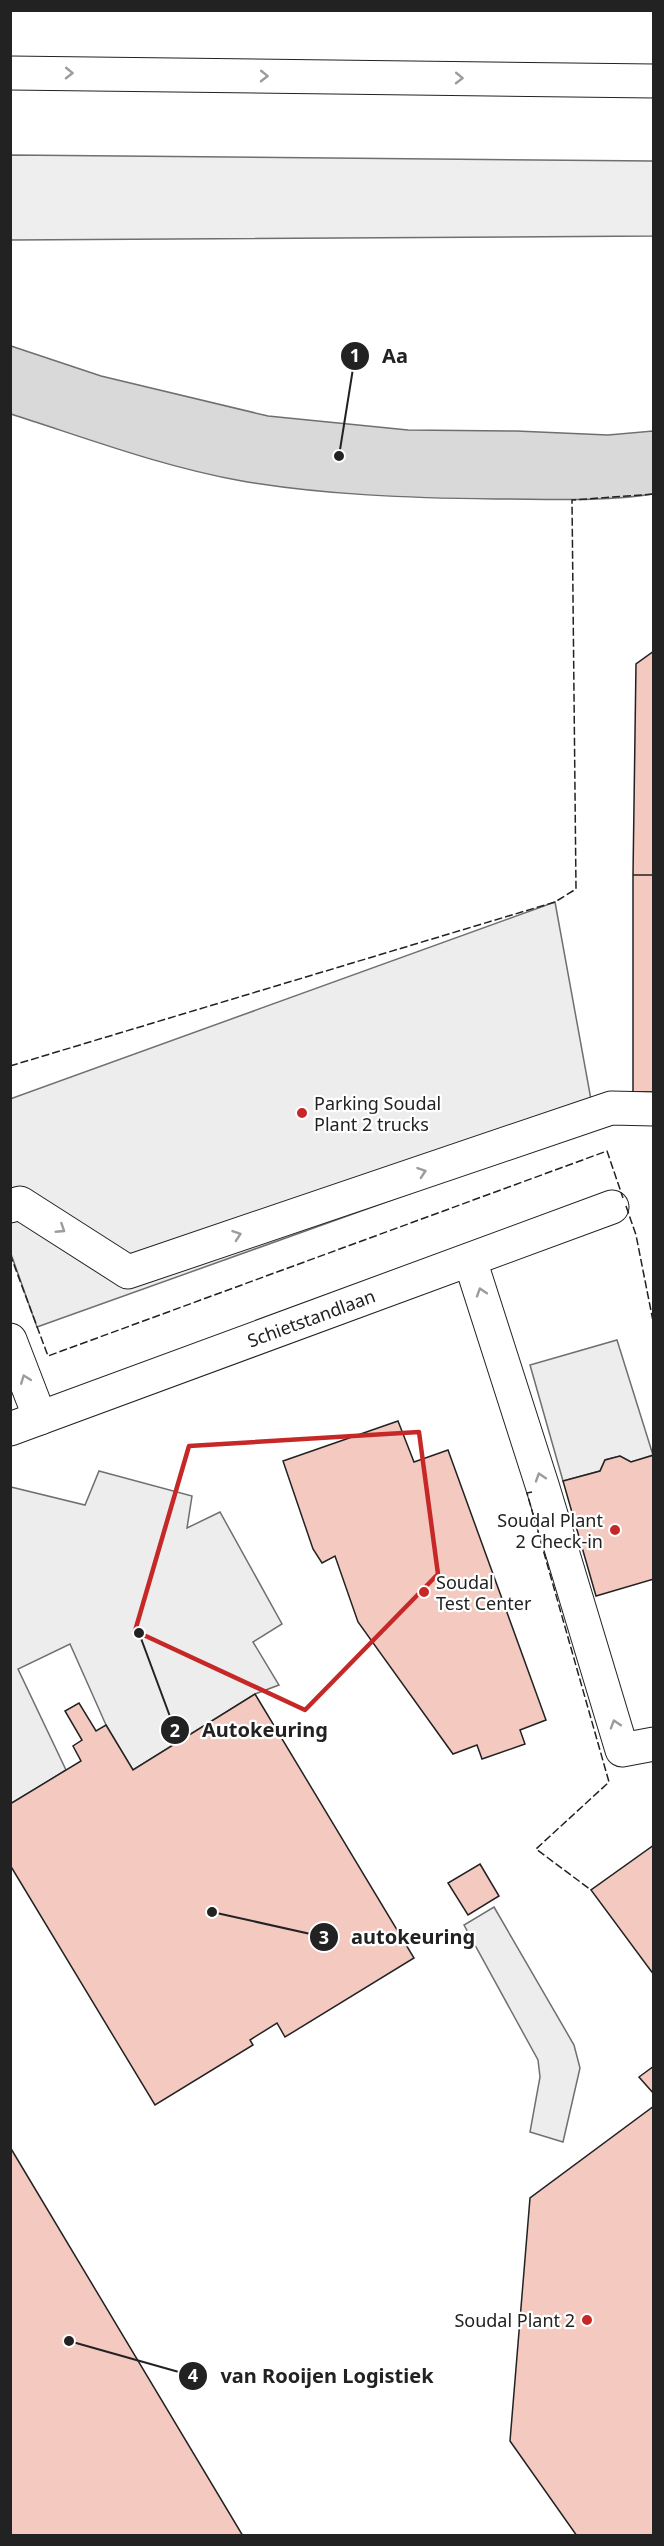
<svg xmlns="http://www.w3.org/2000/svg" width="664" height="2546" font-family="'Noto Sans',sans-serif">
	<rect width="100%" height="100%" fill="#fff"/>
	<!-- green -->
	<path fill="#eee" stroke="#6f6f6f" stroke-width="1.5" d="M11 155 653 161V236L11 240Z"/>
	<!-- parking -->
	<path fill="#ededed" stroke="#6f6f6f" stroke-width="1.5" d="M555 902 596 1127 37 1327 11 1254 10 1099Z
		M617 1340 653 1455 631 1462 620 1456 605 1460 600 1471 563 1481 530 1365Z
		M99 1471 192 1496 187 1528 220 1512 282 1624 253 1642 279 1685 255 1694 133 1770 106 1725 70 1644 18 1669 66 1770 11 1804V1487L85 1505Z
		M494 1907 574 2045 580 2068 563 2142 530 2132 540 2077 538 2060 464 1925Z"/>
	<!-- water -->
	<path fill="#d9d9d9" stroke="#6f6f6f" stroke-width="1.5" d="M11 346 101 376 268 416 408 430 516 431 608 435 653 431V494C602 502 547 499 495 499 410 498 325 495 242 481 163 467 86 438 11 414Z"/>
	<!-- building -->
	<path fill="#f3c9c0" stroke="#222" stroke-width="1.5" d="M654 651V875H633L636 664Z
		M633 875H654V1092H633Z
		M398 1421 414 1462 448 1450 546 1720 520 1730 525 1744 482 1759 477 1745 453 1754 358 1622 335 1556 322 1563 313 1549 283 1461Z
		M654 1455V1579L596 1596 563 1481 600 1471 605 1460 620 1456 631 1462Z
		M255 1694 414 1958 285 2037 277 2023 250 2040 253 2045 155 2105 10 1865V1804L81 1761 73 1746 82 1740 65 1711 79 1703 96 1731 106 1725 133 1770Z
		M654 1845V1975L591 1890Z
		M480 1864 499 1896 468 1915 448 1883Z
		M654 2066V2094L639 2077Z
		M654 2106V2536H577L510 2441 530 2198Z
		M10 2147 243 2536H10Z"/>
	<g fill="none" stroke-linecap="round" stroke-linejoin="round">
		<!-- minor casing -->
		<g stroke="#222" stroke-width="35">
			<g id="minor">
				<path d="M10 1206 20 1203 128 1272 611 1108 654 1109"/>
				<path d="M470 1260 543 1488 622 1750 654 1744"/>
				<path d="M10 1340 40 1418"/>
				<path id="s1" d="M10 1429 612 1207"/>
			</g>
		</g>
		<!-- highway casing -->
		<g stroke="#222" stroke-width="35">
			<path id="highway" d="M10 73 654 81"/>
		</g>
		<!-- minor -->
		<use href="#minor" stroke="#fff" stroke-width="33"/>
		<!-- highway -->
		<use href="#highway" stroke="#fff" stroke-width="33"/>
		<!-- fence -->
		<path stroke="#222" stroke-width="1.5" stroke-dasharray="8 3" stroke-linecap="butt" d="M10 1066 555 902 576 889 572 500 654 494
			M626 1206 636 1235 654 1326
			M10 1254 48 1356 607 1151 623 1198
			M532 1492 527 1493 609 1782 536 1849 591 1890"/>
	</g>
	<!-- one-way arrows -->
	<defs><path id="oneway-chevron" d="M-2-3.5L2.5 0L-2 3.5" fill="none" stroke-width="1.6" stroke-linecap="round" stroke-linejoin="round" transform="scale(1.5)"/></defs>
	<g stroke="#9c9c9c">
		<use href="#oneway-chevron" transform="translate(69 73) rotate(1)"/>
		<use href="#oneway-chevron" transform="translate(264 76) rotate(1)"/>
		<use href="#oneway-chevron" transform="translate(459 78) rotate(1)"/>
		<use href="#oneway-chevron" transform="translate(422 1172) rotate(-19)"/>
		<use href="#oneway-chevron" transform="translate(61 1229) rotate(33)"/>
		<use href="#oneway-chevron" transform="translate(237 1235) rotate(-19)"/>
		<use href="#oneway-chevron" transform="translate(481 1292) rotate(-108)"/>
		<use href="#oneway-chevron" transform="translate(25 1379) rotate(-111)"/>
		<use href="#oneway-chevron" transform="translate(540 1477) rotate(-108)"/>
		<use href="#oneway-chevron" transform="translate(615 1724) rotate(-107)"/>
	</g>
	<!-- marked area -->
	<path fill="none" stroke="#c62828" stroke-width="4.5" stroke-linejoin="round" d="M419 1432 438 1574 305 1710 135 1631 189 1446Z"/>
	<!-- markers -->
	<g fill="#c62828" stroke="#fff" stroke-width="2">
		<circle cx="302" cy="1113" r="6"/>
		<circle cx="615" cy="1530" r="6"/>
		<circle cx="424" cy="1592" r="6"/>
		<circle cx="587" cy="2320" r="6"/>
	</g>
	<g text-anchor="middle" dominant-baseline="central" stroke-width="4.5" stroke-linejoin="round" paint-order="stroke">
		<!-- poi labels -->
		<g font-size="18" fill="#222" stroke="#fff" text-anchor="start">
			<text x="314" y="1103">Parking Soudal<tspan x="314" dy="21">Plant 2 trucks</tspan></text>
			<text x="603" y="1520" text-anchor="end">Soudal Plant<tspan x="603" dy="21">2 Check-in</tspan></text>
			<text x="436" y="1582">Soudal<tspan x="436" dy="21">Test Center</tspan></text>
			<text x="575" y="2320" text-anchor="end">Soudal Plant 2</text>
		</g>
		<!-- street labels -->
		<g font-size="18" fill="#222" stroke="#fff">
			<text stroke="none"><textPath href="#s1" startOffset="321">Schietstandlaan</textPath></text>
		</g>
	</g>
	<!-- callouts -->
	<path fill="none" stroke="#222" stroke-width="2" d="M339 456L355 356M139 1633L175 1730M212 1912L324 1937M69 2341L193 2376"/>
	<g fill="#222" stroke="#fff" stroke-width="2">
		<circle cx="339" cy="456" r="6"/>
		<circle cx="139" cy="1633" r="6"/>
		<circle cx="212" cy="1912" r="6"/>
		<circle cx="69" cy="2341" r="6"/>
		<circle cx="355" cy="356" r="15"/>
		<circle cx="175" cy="1730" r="15"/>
		<circle cx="324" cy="1937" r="15"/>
		<circle cx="193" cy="2376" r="15"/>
	</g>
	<g font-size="18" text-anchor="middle" font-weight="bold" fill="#fff">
		<text x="355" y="362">1</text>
		<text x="175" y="1737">2</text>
		<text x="324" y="1944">3</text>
		<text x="193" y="2382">4</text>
	</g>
	<g font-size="20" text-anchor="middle" font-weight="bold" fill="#222" stroke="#fff" stroke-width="4.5" stroke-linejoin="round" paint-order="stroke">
		<text x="395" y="363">Aa</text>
		<text x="265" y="1737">Autokeuring</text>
		<text x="413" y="1944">autokeuring</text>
		<text x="327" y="2383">van Rooijen Logistiek</text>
	</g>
	<!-- border -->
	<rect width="664" height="2546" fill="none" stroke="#222222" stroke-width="24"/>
</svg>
